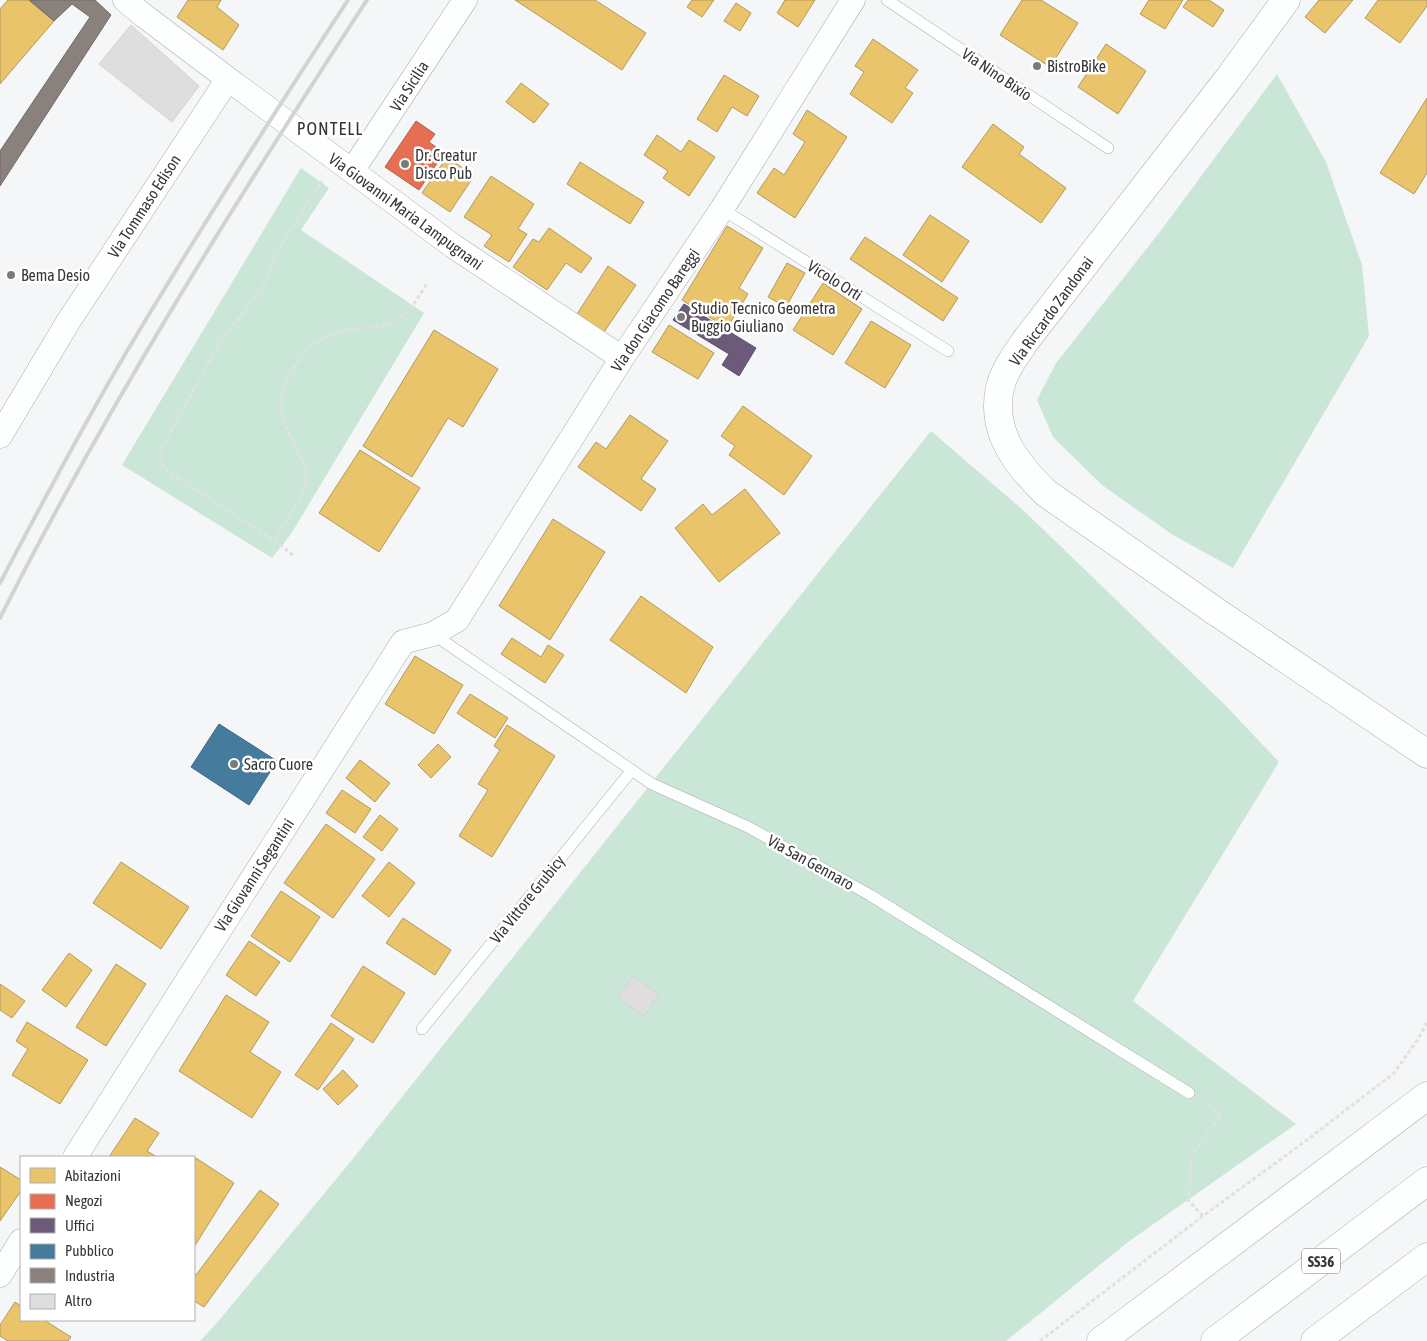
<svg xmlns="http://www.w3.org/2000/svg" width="1427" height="1341" font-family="'Asap Condensed',sans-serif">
	<rect width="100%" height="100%" fill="#f4f6f8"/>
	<!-- green -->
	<path fill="#cae6d6" d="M1277 74 1326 162 1362 265 1369 336 1233 568 1173 535 1102 485 1053 437 1037 400 1056 363 1159 233Z
		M301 168 329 188 301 230 424 313 291 534 272 558 122 465Z
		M931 431 1023 510 1224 704 1279 762 1133 1001 1296 1124 1128 1242 1006 1341H200L216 1324 352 1160Z"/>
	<!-- homes -->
	<path fill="#e9c46a" stroke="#b39a5b" d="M8 0H29L54 21 0 84V9Z
		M188 0H221L217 7 239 25 223 50 177 17Z
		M515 0H595L646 33 622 70Z
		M692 0H714L702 17 687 7Z
		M785 0H784H815L798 27 777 13Z
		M1022 0H1041L1078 23 1050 67 1000 35Z
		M1149 0H1183L1165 29 1140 14Z
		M1188 0H1209L1224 10 1213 27 1183 7Z
		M1319 0H1353L1325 33 1305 17Z
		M1378 0H1427V6L1400 43 1365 18Z
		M736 3 751 13 740 31 724 21Z
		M873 39 918 70 905 88 913 93 892 123 850 94 864 72 855 66Z
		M1106 44 1146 71 1118 114 1078 87Z
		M724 75 759 96 747 116 732 107 717 132 697 119Z
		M521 83 549 104 534 123 506 102Z
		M1427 98V173L1414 194 1380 173Z
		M807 110 847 137 795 218 757 193 774 168 784 175 805 142 793 134Z
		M993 124 1024 147 1019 154 1066 188 1041 223 962 167Z
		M657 135 681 152 689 140 715 157 689 196 663 178 668 171 644 155Z
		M447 157 474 176 450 212 422 193Z
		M580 162 644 202 630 224 567 184Z
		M491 176 534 204 518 229 527 234 509 262 484 246 492 235 464 217Z
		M930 215 969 241 942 282 903 255Z
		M727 226 763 248 739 288 748 294 727 328 682 300Z
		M549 228 592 258 581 273 566 263 547 290 513 267 533 239 539 242Z
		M865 237 958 298 943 321 850 259Z
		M787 263 805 273 786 307 768 297Z
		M608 266 636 285 604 332 577 314Z
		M823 283 862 309 833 355 793 330Z
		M871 321 911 345 885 388 845 363Z
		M669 325 714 353 698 379 652 352Z
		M434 330 498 369 463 427 448 418 412 477 363 446Z
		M743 406 812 456 784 495 729 455 735 446 721 436Z
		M630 415 668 441 641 479 656 489 641 511 578 467 596 442 606 449Z
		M360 450 420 488 379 552 319 513Z
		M745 489 780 533 719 582 675 528 703 504 712 515Z
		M553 519 605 552 550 640 499 606Z
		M641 596 713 647 686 693 610 640Z
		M512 638 541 657 548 645 564 655 545 683 501 654Z
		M415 656 463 685 434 734 385 704Z
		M470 694 508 718 495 738 457 713Z
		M507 725 555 756 492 857 459 836 488 790 478 784 500 750 494 746Z
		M438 744 451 757 431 778 418 765Z
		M360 760 390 783 375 802 346 778Z
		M342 790 371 809 355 833 326 813Z
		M380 815 398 829 382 851 363 837Z
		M326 824 375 859 333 918 284 883Z
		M121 862 189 907 161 949 93 903Z
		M389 862 415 883 389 917 362 896Z
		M281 891 320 917 290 962 251 936Z
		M403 918 451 950 435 975 386 943Z
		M249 941 280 962 256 996 226 975Z
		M69 953 92 970 66 1007 42 990Z
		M116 964 146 984 106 1046 76 1027Z
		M363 966 405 993 373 1043 331 1016Z
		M0 984 25 1001 12 1018 0 1010Z
		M226 995 269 1022 250 1052 281 1072 252 1118 179 1071Z
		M27 1022 88 1060 60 1104 12 1075 28 1049 16 1041Z
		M331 1023 354 1039 318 1090 295 1075Z
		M343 1070 358 1086 338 1105 323 1089Z
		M135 1118 159 1133 147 1151 157 1157H109Z
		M196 1158 234 1183 194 1247V1162Z
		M0 1167 21 1180V1191L0 1221Z
		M260 1190 279 1204 204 1307 194 1301V1273L196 1275Z
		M15 1302 21 1306V1320H44L71 1337 68 1341H8L0 1336V1325Z"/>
	<!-- shops -->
	<path fill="#e76f51" stroke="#b25e4a" d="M416 121 435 134 429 142 444 153 419 190 385 167Z"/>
	<!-- offices -->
	<path fill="#6d597a" stroke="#5c4f66" d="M684 304 756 348 739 376 722 365 729 354 673 320Z"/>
	<!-- public -->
	<path fill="#457b9d" stroke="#40677f" d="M219 724 277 761 249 805 191 767Z"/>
	<!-- industry -->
	<path fill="#8a817c" stroke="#716b68" d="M29 0H95L111 15 0 186V151L90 17 72 4 54 21Z"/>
	<!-- building -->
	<path fill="#dededf" stroke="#d3d3d5" d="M131 25 199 86 172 122 99 64Z
		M633 976 659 994 644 1016 618 998Z"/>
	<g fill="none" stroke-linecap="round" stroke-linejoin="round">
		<!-- service casing -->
		<g stroke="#abadae" stroke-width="12">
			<path id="service" d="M887 0 1108 148
				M722 209 948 351
				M433 634 652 784 748 827 870 895 1189 1093
				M422 1029 632 770"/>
		</g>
		<!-- minor casing -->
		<g stroke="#abadae" stroke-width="25">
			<path id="minor" d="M125 0 143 15 228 79 453 246 622 358
				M352 171 465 0
				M0 436 68 322 228 79
				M75 1157 403 642 433 634 457 620 622 358 722 209 853 0
				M0 1275 21 1241"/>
		</g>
		<!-- tertiary casing -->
		<g stroke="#abadae" stroke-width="29">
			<path id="tertiary" d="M1215 611 1046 493C1017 465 990 431 1000 388 1004 370 1016 355 1026 340L1229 78 1286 0"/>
		</g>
		<!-- trunk casing -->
		<g stroke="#abadae" stroke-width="29">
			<path id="trunk" d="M1215 611 1427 754
				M1101 1341 1427 1096
				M1215 1341 1427 1181
				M1315 1341 1427 1257"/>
		</g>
		<!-- path -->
		<path stroke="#e0e1e1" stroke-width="3" stroke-dasharray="4 2.5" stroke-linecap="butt" d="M275 541C282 528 304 496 306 484 307 479 306 473 306 468L288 430 283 419 281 407 282 396 286 381 301 356 310 345 336 333 347 330 379 326 391 323 400 317 413 305 427 284
			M293 555 275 541 170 473C162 464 158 461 161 449L223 337 257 296 267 278 274 259 280 246 322 181
			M1203 1216 1188 1200 1192 1155 1221 1114 1204 1103
			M1040 1341 1203 1216 1307 1140 1394 1073 1418 1039 1427 1023"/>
		<!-- service -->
		<use href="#service" stroke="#fdfefe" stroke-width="11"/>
		<!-- minor -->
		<use href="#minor" stroke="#fdfefe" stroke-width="24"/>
		<!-- tertiary -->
		<use href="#tertiary" stroke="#fdfefe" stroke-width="28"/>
		<!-- trunk -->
		<use href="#trunk" stroke="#fdfefe" stroke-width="28"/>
		<!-- rail -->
		<path stroke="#d2d3d3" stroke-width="4" d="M0 583C40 507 80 431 123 358 195 236 271 118 348 0
			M0 618C108 404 236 201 367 0"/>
	</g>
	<!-- markers -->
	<g fill="#787a7b" stroke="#fff" stroke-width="2">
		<circle cx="1037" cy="66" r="5"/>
		<circle cx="405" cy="164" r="5"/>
		<circle cx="11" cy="275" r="5"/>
		<circle cx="681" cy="317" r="5"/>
		<circle cx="234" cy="764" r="5"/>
	</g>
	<g text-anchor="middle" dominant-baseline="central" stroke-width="5" stroke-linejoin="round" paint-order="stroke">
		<!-- shield labels -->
		<rect fill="#fff" stroke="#727374" stroke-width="1" x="1302" y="1248.5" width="38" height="25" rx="4"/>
		<g font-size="15" font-weight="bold" fill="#363738">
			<text x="1321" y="1261">SS36</text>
		</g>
		<!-- poi labels -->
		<g font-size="16" fill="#363738" stroke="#fff" text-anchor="start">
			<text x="1047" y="66">BistroBike</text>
			<text x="415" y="155">Dr. Creatur<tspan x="415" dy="18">Disco Pub</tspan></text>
			<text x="21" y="275">Bema Desio</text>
			<text x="691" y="308">Studio Tecnico Geometra<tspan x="691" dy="18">Buggio Giuliano</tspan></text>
			<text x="244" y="764">Sacro Cuore</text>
		</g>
		<!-- street labels -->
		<g font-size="16" fill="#363738" stroke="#fff">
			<text transform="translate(997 74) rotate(34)">Via Nino Bixio</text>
			<text transform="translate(409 86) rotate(-57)">Via Sicilia</text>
			<text transform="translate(144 206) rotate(-57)">Via Tommaso Edison</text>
			<text transform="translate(406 211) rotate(36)">Via Giovanni Maria Lampugnani</text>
			<text transform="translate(835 280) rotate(32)">Vicolo Orti</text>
			<text transform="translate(655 310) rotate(-56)">Via don Giacomo Bareggi</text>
			<text transform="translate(1051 311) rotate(-54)">Via Riccardo Zandonai</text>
			<text transform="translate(811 862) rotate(29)">Via San Gennaro</text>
			<text transform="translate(254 875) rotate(-57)">Via Giovanni Segantini</text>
			<text transform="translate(527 899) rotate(-51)">Via Vittore Grubicy</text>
		</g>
		<!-- neighbourhood labels -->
		<g font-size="18" letter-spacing="1" fill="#363738" stroke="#fff">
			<text x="330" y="128">PONTELL</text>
		</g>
	</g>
	<!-- legend -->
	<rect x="20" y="1156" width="175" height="165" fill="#ffffff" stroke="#afafaf"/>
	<rect x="30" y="1168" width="25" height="15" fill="#e9c46a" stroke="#afafaf"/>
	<text x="65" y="1181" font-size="15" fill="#363738">Abitazioni</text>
	<rect x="30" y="1194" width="25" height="15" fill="#e76f51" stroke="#afafaf"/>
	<text x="65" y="1206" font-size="15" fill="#363738">Negozi</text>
	<rect x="30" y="1218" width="25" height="15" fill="#6d597a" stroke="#afafaf"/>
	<text x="65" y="1231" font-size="15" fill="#363738">Uffici</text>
	<rect x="30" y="1244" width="25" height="15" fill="#457b9d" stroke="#afafaf"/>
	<text x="65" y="1256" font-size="15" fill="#363738">Pubblico</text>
	<rect x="30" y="1268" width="25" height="15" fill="#8a817c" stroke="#afafaf"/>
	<text x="65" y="1281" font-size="15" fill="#363738">Industria</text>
	<rect x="30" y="1294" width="25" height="15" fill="#dededf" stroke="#afafaf"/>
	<text x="65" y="1306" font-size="15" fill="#363738">Altro</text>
</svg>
